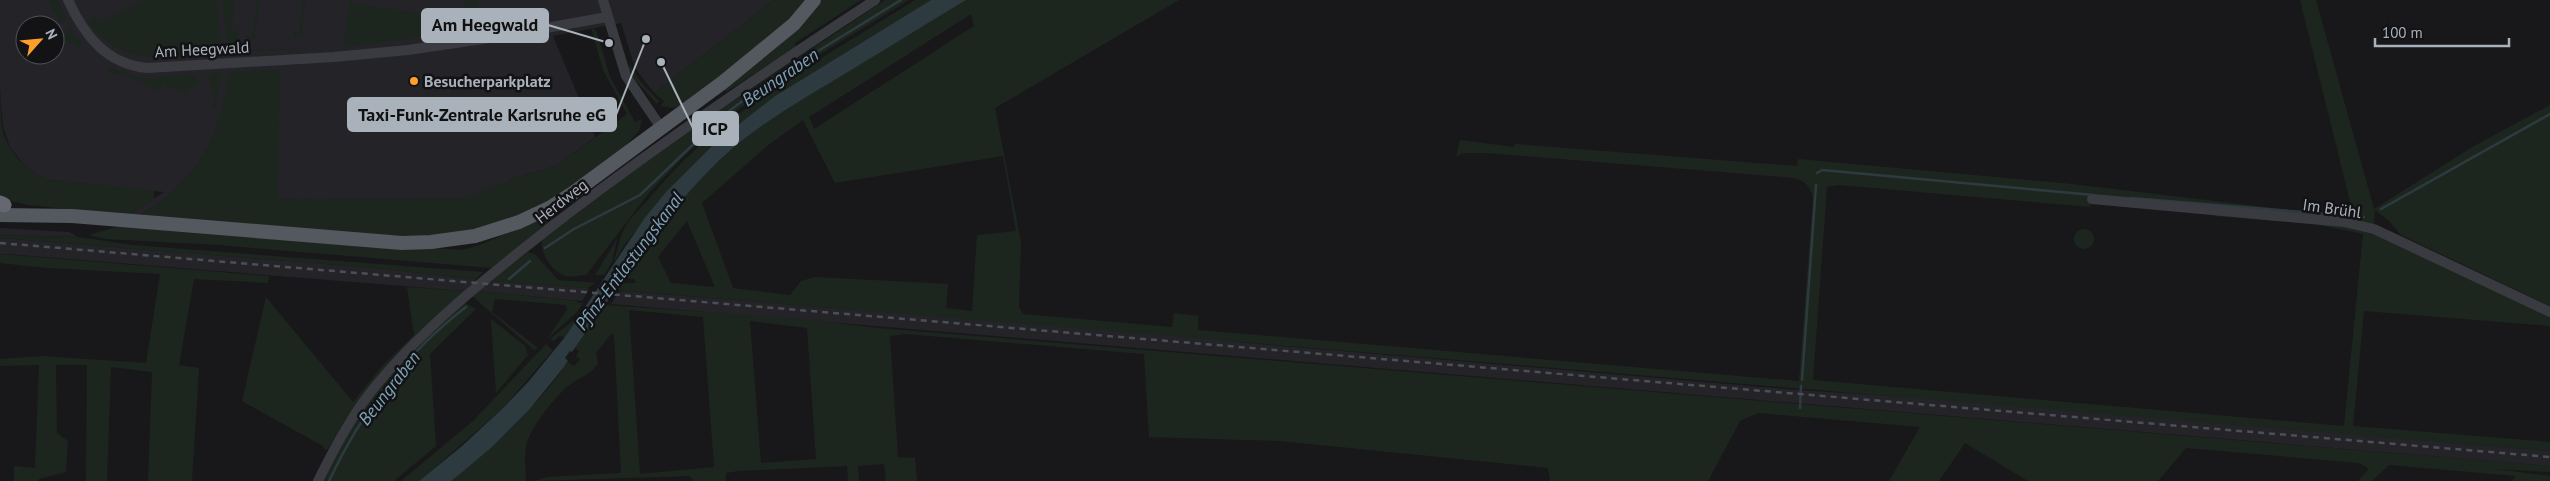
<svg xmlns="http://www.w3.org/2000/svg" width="2550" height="481" font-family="'PT Sans',sans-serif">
	<rect width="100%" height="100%" fill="#18181a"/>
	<!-- built -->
	<path fill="#242428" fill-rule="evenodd" d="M0 0H774L654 93 635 68 621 23 553 36 595 137 558 165 512 179 487 191 466 198 449 199H277L172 194 138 217 128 215 164 192 50 180 39 176 25 166 10 147 3 127 0 89ZM25 25H55V55H25Z
		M0 228 69 232 78 237 0 235Z
		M0 238 374 268 476 279 465 291 7 254H0Z
		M490 281 587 288 589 289 582 301 477 291Z
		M623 291 1208 338 1248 343 1798 390 1922 398 2550 451V466L611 304 619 292Z"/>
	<!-- green -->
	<path fill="#1d261e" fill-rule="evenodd" d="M48 0H58L67 19 60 22Z
		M147 0H216L222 53C171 56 121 70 88 21L95 16 99 22Z
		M222 0H235L232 31H238L240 43 249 50 326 47 229 53Z
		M257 0H260L255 36 261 38 248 40 247 36H252Z
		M303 0H306L302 32 308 35 295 37 293 32H299Z
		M350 0H353V4L456 17 457 11 463 12 464 0H479L475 31 350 46 344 43Z
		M774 0H805C774 43 725 72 683 104L673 108 661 106 664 101 654 93Z
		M822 0H861L795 43 796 47 726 92 723 87 805 20Z
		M885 0H909L786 75 721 122 684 156 649 193 587 274C579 276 571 278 563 275 551 270 540 252 542 240L656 153Z
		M915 0H931L775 96 716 142 666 192 623 247 614 262C617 252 619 239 624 229 630 217 644 205 653 194 724 109 823 59 915 0Z
		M966 0H1179L995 108 1021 242 1019 307 1023 314 1172 327 1174 313 1198 316V330L1799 381 1813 198C1810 186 1806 182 1795 178L1487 153H1463L1456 157 1460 140 1514 147 1515 144 1797 166 1798 159 2072 184 2291 210 2353 213 2300 0H2316L2374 209 2474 146 2550 105V306L2401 235 2389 221 2375 210 2373 232 2550 314V326L2364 311 2353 426 2550 442V451L616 290 620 283H636L634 279 624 277C656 224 706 167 756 130 787 107 822 88 855 67 892 45 929 22 966 0ZM971 14 974 26 814 129 809 117ZM803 120 835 183 1003 156 1016 231 977 235 972 311 946 308 948 284 815 277 801 281 790 295 733 288 702 203 767 146ZM1838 185 2090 207 2094 197 2216 208 2215 216 2314 224 2363 234 2344 426 1813 380 1827 187ZM687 221 715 287 671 283 658 257Z
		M71 28 81 43 80 47 77 48 74 44 64 40 55 44 67 37 65 31Z
		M591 28 596 30 610 77 635 122 642 119 639 131 624 147 555 199 531 211 462 233 412 237 138 217C194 183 222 138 228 72L280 69 277 199 466 198 512 179 558 165 627 114 603 70Z
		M630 65 640 81 659 101 657 104 637 82 628 69Z
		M110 67 129 75 147 78 193 75 198 80 194 88 188 86 185 92 188 93 187 96 163 84 159 91 128 77 109 73 106 70Z
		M221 73 216 110 213 108 214 97 208 78 213 74Z
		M0 89C1 102 0 120 3 132 10 153 27 173 50 180L154 190V199L128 215 28 205 0 198Z
		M552 211 555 218 491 268 219 245 106 239 89 235 123 225 461 250C486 246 525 223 552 211Z
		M2074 239a10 10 0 1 1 20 0a10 10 0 1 1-20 0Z
		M0 235 78 237 132 245 483 272 476 279 374 268 0 238Z
		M617 239 612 262 604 275H595Z
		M528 252 535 254 558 280 596 283 587 288 490 281Z
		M0 254 269 276 268 283 194 279 179 365 199 368 192 481H148L152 372 111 367 107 481H86L87 365H56L57 433 68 441 66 472 39 479 38 481H14V466L35 468 39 365 0 366V359L43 356 146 363 160 274 47 268 0 263Z
		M407 287 465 291 376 378 345 420 328 449 325 450 323 446 242 401 266 297 353 402 383 365 414 335Z
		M477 291 577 301V303H583L577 312 547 339 567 310 566 305 495 299 492 312 538 348 534 350 472 296Z
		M465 303 476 309 430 354 436 446 394 481H322L360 410 414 349Z
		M605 305 793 318 878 328 2550 466V472L2495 469 2550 476V481H2512L2516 476 2389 465 2372 481H2358L2368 470 2367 467 2359 463 2186 448 2158 481H2028L1965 443 1939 481H1889L1920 427 1758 413 1740 421 1708 481H1550L1548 468 1280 441 1149 437 1144 354 906 334 890 336 898 457 915 458 917 481H886L884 464 858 466 859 481H848L847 466 738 471 726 473V481H693L690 476 535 481 547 477 621 473 614 335 611 334 596 353 598 364C589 374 587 374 577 380 560 388 530 428 526 446 524 458 526 470 526 481H451C494 447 536 408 568 362L574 366 580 359 576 356 579 351 575 348ZM629 310 703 317 714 467 640 474ZM750 321 807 328 816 459 761 463Z
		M579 316 565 337 559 336 554 341 550 339Z
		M491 319 525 346 528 355 496 393Z
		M546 344 553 350 502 409 419 481H401L474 420Z"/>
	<!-- water -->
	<path fill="#2d3a40" d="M931 0H966C929 22 893 45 856 67 814 93 771 116 733 148 667 205 622 282 572 352L570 351 565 358 568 361 564 367 529 410 492 447 460 474 451 481H419L462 446 502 409 529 381 565 337 644 219 666 192 716 142 775 96Z"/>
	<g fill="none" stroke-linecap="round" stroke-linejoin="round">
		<!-- stream -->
		<path stroke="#2d3a40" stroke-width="2.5" d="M1817 173 1822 170 2093 195
			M2131 198 2364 217
			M2381 209 2550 114
			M545 248 574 229 640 195 725 114 771 80 901 0
			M509 279 530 261
			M1802 380 1816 185
			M1800 408 1801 386
			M329 481C360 414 407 352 466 307"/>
		<!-- minor -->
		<path stroke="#393b40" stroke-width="10" d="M68 0C84 35 106 64 147 68L334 57 408 50 496 37 607 17
			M603 0 626 76 662 129
			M2092 199 2344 222 2374 229 2550 312
			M318 481C333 451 349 420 370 393 417 333 487 277 547 230 653 148 763 73 875 0"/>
		<!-- major -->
		<path stroke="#54585f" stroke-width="14" d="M0 215 72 216 402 243 431 242 475 236 519 222 551 207 573 193 722 83 794 24 814 0"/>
		<!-- highway -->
		<path stroke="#646971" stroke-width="15" d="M0 203 4 205"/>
		<!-- rail -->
		<path stroke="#4c4f55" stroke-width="2.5" stroke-dasharray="6 5" stroke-linecap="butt" d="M0 243 2550 457"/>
	</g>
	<!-- markers -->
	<circle fill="#ff9f2b" stroke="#131316" stroke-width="2" cx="414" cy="81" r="5"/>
	<g text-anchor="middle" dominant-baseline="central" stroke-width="5" stroke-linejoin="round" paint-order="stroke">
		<!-- street labels -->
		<g font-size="16" fill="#a9b1bb" stroke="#131316">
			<text transform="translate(202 49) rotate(-3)">Am Heegwald</text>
			<text transform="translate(561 201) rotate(-38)">Herdweg</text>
			<text transform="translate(2332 208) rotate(8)">Im Brühl</text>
		</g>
		<!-- poi labels -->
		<g font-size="16" font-weight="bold" fill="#a9b1bb" stroke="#131316" text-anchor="start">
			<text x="424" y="81">Besucherparkplatz</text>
		</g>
		<!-- water labels -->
		<g font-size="18" font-style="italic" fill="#7ea4b8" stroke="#131316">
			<text transform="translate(780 77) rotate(-34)">Beungraben</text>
			<text transform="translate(629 261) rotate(-53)">Pfinz-Entlastungskanal</text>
			<text transform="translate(389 388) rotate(-52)">Beungraben</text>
		</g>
	</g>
	<!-- callouts -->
	<path fill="none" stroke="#a9b1bb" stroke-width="2" d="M609 43L548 25M646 39L616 115M661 62L693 128"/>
	<g fill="#a9b1bb" stroke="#131316" stroke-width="2">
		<circle cx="609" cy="43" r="5"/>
		<circle cx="646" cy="39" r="5"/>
		<circle cx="661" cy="62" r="5"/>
	</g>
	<g fill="#a9b1bb" stroke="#a9b1bb" stroke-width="2">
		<rect x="422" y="9" width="126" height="33" rx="5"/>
		<rect x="348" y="98" width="268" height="33" rx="5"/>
		<rect x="693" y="112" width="45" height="33" rx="5"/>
	</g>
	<g font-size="18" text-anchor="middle" font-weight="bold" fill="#111">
		<text x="485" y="31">Am Heegwald</text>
		<text x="482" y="121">Taxi-Funk-Zentrale Karlsruhe eG</text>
		<text x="715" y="135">ICP</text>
	</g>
	<!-- north arrow -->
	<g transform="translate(40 40) rotate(63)"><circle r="24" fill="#131316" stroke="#4f5258"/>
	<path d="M0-4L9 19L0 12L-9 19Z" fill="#ff9f2b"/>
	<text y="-8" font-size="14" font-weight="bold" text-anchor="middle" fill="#a9b1bb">N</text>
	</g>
	<!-- scale -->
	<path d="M2375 38v8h134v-8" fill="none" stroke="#a9b1bb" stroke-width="2.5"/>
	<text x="2382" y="38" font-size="15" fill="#a9b1bb" stroke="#131316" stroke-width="4" paint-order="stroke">100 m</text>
</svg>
